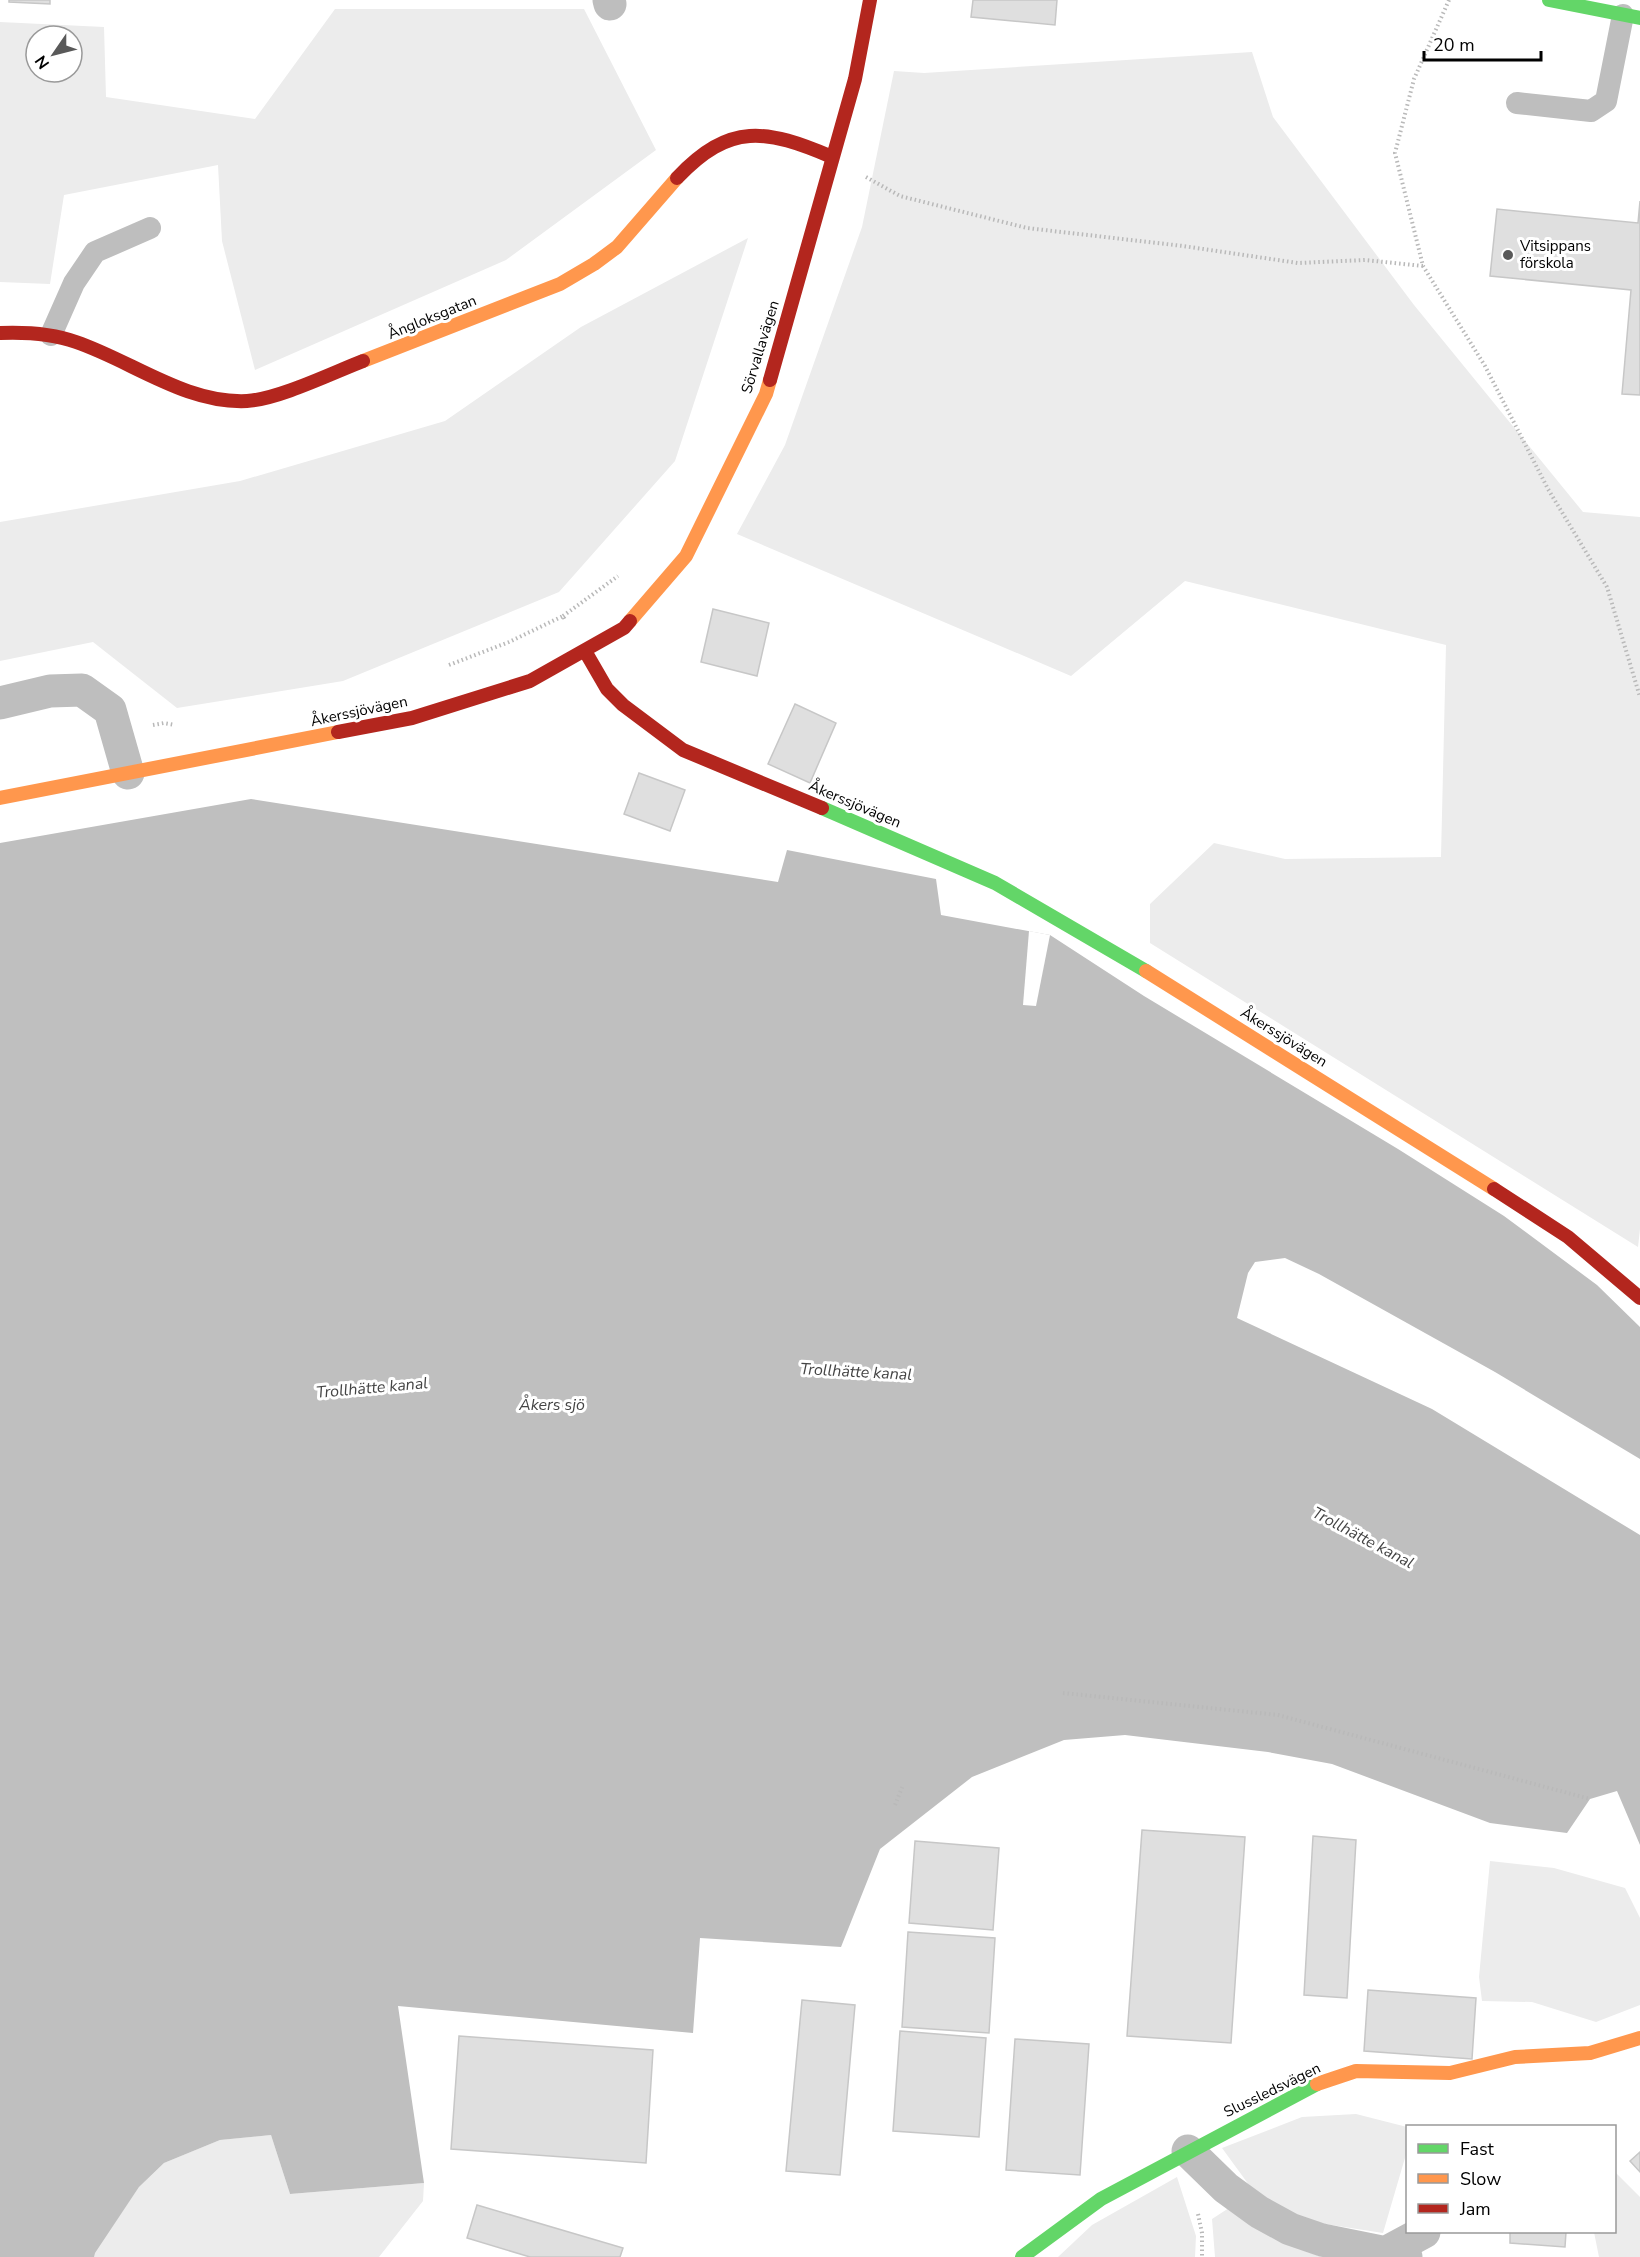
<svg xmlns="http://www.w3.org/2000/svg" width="1640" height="2257" font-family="'Nunito Sans',sans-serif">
	<rect width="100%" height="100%" fill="#fff"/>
	<!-- green -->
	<path fill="#ececec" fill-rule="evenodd" d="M335 9H584L656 150 506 260 255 370 222 241 218 165 64 195 50 284 0 282V22L104 27 106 97 255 119ZM36 36H72V72H36Z
		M1252 52 1273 117 1414 305 1583 512 1640 517V1229L1638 1247 1150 943V904L1214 843 1285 859 1441 857 1446 645 1185 581 1071 676 737 534 785 445 862 227 894 71 924 73Z
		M748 238 675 461 559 592 343 681 177 708 93 642 0 661V522L240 481 445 421 581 327Z
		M1490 1861 1554 1868 1625 1888 1640 1918V2005L1596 2022 1532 2002 1482 2001 1479 1977Z
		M1356 2114 1407 2127V2151L1383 2233 1293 2219 1249 2185 1222 2148 1302 2117Z
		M271 2135 290 2194 424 2183 423 2201 379 2257H94V2253L139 2187 164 2163 220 2140Z
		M1616 2173 1640 2197V2257H1599L1594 2232H1614V2174Z
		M1177 2177 1196 2236 1195 2257H1058L1092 2225Z
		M1232 2206 1338 2257H1215L1212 2219Z"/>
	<!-- water -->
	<path fill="#bfbfbf" d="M251 799 778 882 787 850 936 879 941 915 1050 935 1144 996 1398 1149 1504 1216 1597 1285 1640 1327V1459L1495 1372 1319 1274 1285 1258 1255 1262 1248 1273 1237 1318 1432 1409 1640 1535V1845L1617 1791 1590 1799 1567 1833 1490 1823 1332 1764 1268 1752 1125 1735 1064 1740 972 1777 880 1849 841 1947 700 1938 693 2033 398 2006 424 2183 290 2194 271 2135 220 2140 164 2163 139 2187 95 2253 94 2257H0V843Z"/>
	<!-- pier -->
	<path fill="#fff" d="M1029 931 1050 935 1036 1006 1023 1005Z"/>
	<!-- building -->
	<path fill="#dfdfdf" stroke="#c7c7c7" stroke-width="1.5" d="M9 0H50V4L9 2Z
		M973 0H1057L1055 25 971 17Z
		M1640 201V395L1622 394 1631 290 1490 276 1497 209 1638 223Z
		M713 609 769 623 757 676 701 662Z
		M795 704 836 723 810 783 768 764Z
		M639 773 685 790 670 831 624 814Z
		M1142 1830 1245 1837 1231 2043 1127 2036Z
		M1313 1836 1356 1840 1347 1998 1304 1995Z
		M915 1841 999 1848 993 1930 909 1923Z
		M908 1932 995 1938 989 2033 902 2027Z
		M1368 1990 1476 1998 1472 2059 1364 2051Z
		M802 2000 855 2005 840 2175 786 2171Z
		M900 2031 986 2038 979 2137 893 2131Z
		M459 2036 653 2050 646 2163 451 2149Z
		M1015 2039 1089 2044 1080 2175 1006 2170Z
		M1640 2152V2172L1630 2161Z
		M477 2205 623 2248 620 2257H530L467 2238Z
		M1510 2232H1566L1565 2247 1510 2243Z"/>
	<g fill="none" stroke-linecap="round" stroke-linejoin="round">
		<!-- path -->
		<path stroke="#b9b9b9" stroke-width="4" stroke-dasharray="1.5 3" stroke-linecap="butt" d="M1449 0 1414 79 1395 153 1423 266 1485 366 1548 489 1607 587 1640 697
			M866 177 900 196 1027 228 1183 246 1298 263 1365 260 1423 266
			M563 616 618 576
			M449 665 509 642 563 616 565 620
			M153 725 164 723 175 725
			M1063 1693 1278 1715 1590 1799
			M895 1805 903 1785
			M1198 2214 1202 2233V2257"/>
		<!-- lane -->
		<path stroke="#bebebe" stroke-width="22" d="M1517 103 1591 111 1606 101 1623 15
			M51 335 74 283 95 252 150 228"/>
		<!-- street -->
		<path stroke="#bebebe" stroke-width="33" d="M609 0 610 4
			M0 703 50 691 82 690 110 710 128 773
			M1188 2151 1226 2188 1259 2212 1290 2229 1322 2240 1406 2257
			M1385 2253 1424 2232"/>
		<!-- fast -->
		<path stroke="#63d668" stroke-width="14" d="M1549 0 1640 18
			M822 808 995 883 1146 971
			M1022 2257 1101 2199 1317 2084"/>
		<!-- slow -->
		<path stroke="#ff974d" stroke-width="14" d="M363 361 560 284 594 264 617 247 677 178
			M630 621 686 556 766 394 770 380
			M0 798 338 732
			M1146 971 1494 1189
			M1317 2084 1356 2071 1450 2073 1515 2057 1590 2053 1640 2038"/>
		<!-- jam -->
		<path stroke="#b3261e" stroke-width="14" d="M677 178C730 122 766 129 832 157
			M0 333C26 332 51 333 76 342 132 361 186 404 247 401 279 399 332 373 363 361
			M770 380 855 79 870 0
			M585 651 607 689 623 705 683 750 822 808
			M338 732 412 718 530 681 624 628 630 621
			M1494 1189 1568 1237 1640 1298"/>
	</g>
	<!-- markers -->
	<circle fill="#595959" stroke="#fff" stroke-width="2" cx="1508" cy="255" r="6"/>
	<g text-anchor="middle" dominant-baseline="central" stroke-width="6" stroke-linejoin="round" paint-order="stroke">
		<!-- poi labels -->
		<g font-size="15" fill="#000" stroke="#fff" text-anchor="start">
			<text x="1520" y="246">Vitsippans<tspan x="1520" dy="17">förskola</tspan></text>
		</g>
		<!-- street labels -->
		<g font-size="15" fill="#000" stroke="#fff">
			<text transform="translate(432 317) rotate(-22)">Ångloksgatan</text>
			<text transform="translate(760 347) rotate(-73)">Sörvallavägen</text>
			<text transform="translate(359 711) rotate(-12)">Åkerssjövägen</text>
			<text transform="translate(855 804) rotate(23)">Åkerssjövägen</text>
			<text transform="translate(1284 1037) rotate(32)">Åkerssjövägen</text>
			<text transform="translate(1272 2090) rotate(-26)">Slussledsvägen</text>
		</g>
		<!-- water labels -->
		<g font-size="16" font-style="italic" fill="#444" stroke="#fff">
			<text transform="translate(856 1372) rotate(3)">Trollhätte kanal</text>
			<text transform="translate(372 1388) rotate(-5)">Trollhätte kanal</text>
			<text x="552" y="1405">Åkers sjö</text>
			<text transform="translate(1363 1538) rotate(28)">Trollhätte kanal</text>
		</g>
	</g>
	<!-- legend -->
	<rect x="1406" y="2125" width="210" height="108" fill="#ffffff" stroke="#999999" stroke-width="1.5"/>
	<rect x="1418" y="2144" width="30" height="9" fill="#63d668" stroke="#999999" stroke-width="1.5"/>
	<text x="1460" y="2155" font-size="18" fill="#000000">Fast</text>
	<rect x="1418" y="2174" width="30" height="9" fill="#ff974d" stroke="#999999" stroke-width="1.5"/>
	<text x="1460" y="2185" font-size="18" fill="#000000">Slow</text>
	<rect x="1418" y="2204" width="30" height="9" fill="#b3261e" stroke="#999999" stroke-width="1.5"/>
	<text x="1460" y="2215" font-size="18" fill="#000000">Jam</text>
	<!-- north arrow -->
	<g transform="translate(54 54) rotate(235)"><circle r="28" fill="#ffffff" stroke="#999999" stroke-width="1.5"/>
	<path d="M0-4.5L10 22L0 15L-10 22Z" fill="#595959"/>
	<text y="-9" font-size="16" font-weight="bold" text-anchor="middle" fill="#000000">N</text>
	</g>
	<!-- scale -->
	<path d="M1424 51v9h117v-9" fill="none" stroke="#000000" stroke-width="3"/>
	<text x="1433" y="51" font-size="18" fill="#000000" stroke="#ffffff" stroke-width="4.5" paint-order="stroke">20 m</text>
</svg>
